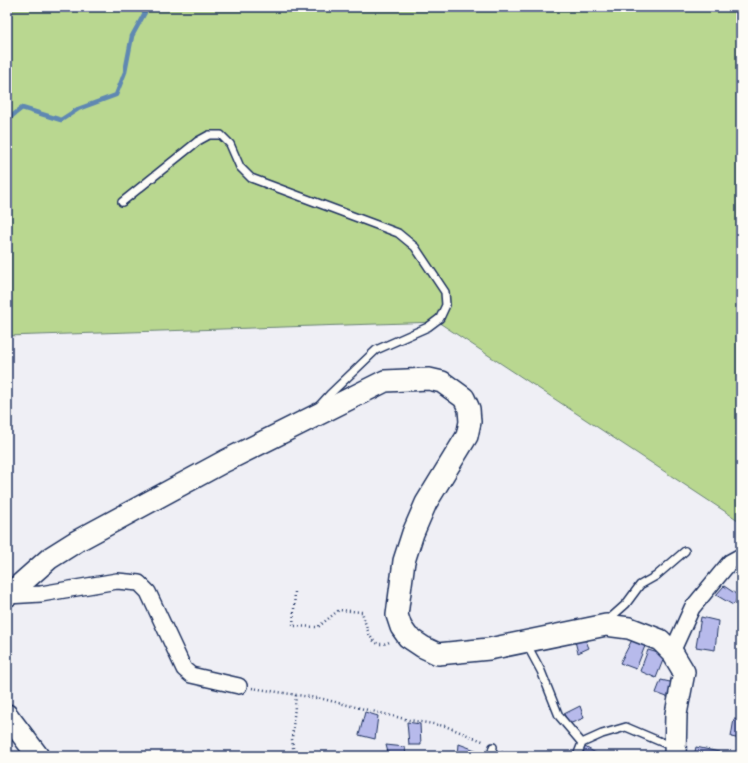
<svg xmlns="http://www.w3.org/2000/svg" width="748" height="763" font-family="'Gochi Hand',sans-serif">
	<rect width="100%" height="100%" fill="#efeff5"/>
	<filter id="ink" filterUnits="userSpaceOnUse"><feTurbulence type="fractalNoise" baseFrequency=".025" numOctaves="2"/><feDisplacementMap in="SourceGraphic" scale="8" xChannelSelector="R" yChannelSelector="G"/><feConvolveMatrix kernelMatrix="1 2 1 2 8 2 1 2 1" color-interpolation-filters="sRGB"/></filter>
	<g filter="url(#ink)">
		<!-- green -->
		<path fill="#b9d790" stroke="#6a8377" d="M7 7H741V522L438 322 7 336Z"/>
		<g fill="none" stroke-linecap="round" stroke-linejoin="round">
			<!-- stream -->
			<path stroke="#5e88b2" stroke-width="4.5" d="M7 120 22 108 61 120 78 109 116 95 125 72 132 36 148 7"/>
		</g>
		<!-- building -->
		<path fill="#b7baeb" stroke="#1b2f5e" d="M724 586 739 596 733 605 716 595Z
			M701 617 718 621 715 650 696 647Z
			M583 635 589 648 578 653 574 637Z
			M633 638 645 646 636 669 620 663Z
			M648 650 665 655 656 678 640 671Z
			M672 676 683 680 678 701 656 693 661 680 670 682Z
			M580 706 584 718 569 724 564 714Z
			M365 712 378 716 375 739 359 735Z
			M734 719 741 720V739L731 737Z
			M407 722 420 724 421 745H409Z
			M459 744 478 751V756H458Z
			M386 745 405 747 406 756H389Z
			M585 747 601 756H580Z
			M696 747 719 752 718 756H694Z"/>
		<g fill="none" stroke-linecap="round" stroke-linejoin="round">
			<!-- lane casing -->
			<g stroke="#1b2f5e" stroke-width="10">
				<path id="lane" d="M122 202 198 141 209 135H221L230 144 240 167 251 178 398 233 415 247 445 292 446 305 440 318 428 327 376 350 330 394 320 405
					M608 620 626 604 640 585 656 576 685 551
					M526 643 541 671 559 716 582 743 577 756
					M582 743 602 734 626 727 673 747
					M491 756 493 747"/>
			</g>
			<!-- street casing -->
			<g stroke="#1b2f5e" stroke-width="18">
				<path id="street" d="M7 596 41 594 117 581 139 583 148 592 184 669 191 675 239 686
					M672 652 692 608 730 562 741 556"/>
			</g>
			<!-- secondary casing -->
			<g stroke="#1b2f5e" stroke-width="24">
				<path id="secondary" d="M7 596 50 558 77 541 225 461 385 381 429 379 442 382 464 398 469 409 470 422 467 436 426 503 413 533 404 561 397 615 401 627 408 637 423 647 438 654 489 649 606 625 629 628 660 640 672 652 684 672 676 714 675 756
					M7 715 38 756"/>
			</g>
			<!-- path -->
			<path stroke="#1b2f5e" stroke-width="2.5" stroke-dasharray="1 3" stroke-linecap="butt" d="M295 592 293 626 318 627 339 610 362 612C367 627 370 653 391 641
				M252 688 323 699 409 720 445 726 485 742
				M502 751 511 756
				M294 756 292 739 296 695"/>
			<!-- lane -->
			<use href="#lane" stroke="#fdfcf7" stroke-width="7"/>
			<!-- street -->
			<use href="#street" stroke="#fdfcf7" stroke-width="15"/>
			<!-- secondary -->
			<use href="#secondary" stroke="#fdfcf7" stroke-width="21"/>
		</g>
	</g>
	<!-- margin -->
	<rect width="748" height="763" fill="none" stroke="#fdfcf7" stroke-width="24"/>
	<rect x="12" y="12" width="724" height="739" fill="none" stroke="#1b2f5e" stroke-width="1.5" filter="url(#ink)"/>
</svg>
